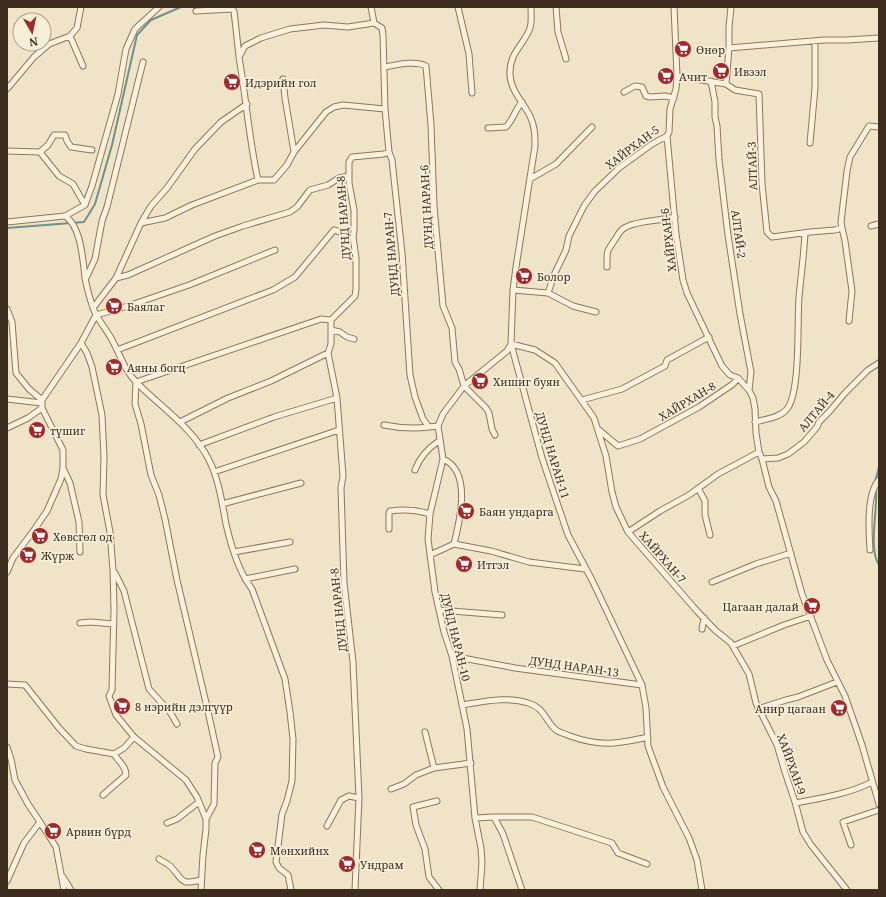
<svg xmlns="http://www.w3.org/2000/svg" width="886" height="897" font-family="'Noto Serif',serif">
	<rect width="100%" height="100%" fill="#f0e4c8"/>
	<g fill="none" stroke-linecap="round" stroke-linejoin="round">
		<!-- stream -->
		<path stroke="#6f938a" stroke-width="2" d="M7 228 84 222 95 204 112 145 137 35 151 20 181 7
			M875 482 879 467
			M876 489C878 508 868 549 879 565"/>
		<!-- street casing -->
		<g stroke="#8d765c" stroke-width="7">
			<path id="street" d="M371 7 374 23 382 28 383 35 385 109 389 152 392 160 402 253 410 375 415 397 423 419 429 427 438 426
				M458 7 469 54 472 93
				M531 7C531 13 532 22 530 28 524 45 510 52 510 72 509 89 523 102 530 116 535 126 535 136 535 146L516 267 513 290 511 344 542 458 568 535 592 580 642 685 646 708 648 746 663 787 689 838 697 860 702 890
				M556 7 558 32 566 59
				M196 11 232 9 234 11 239 56
				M70 36 83 66
				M729 48 824 40H847L879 38
				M384 67C396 65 415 60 426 66L431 125 434 206 443 306 452 328 455 362 459 369 464 386 486 408 489 413 492 429 495 435
				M677 76 726 84 735 90 759 94 762 184 767 232 772 237 810 232 835 230 842 228 841 222 847 171 850 157 869 126 879 127
				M283 79 285 98 294 152
				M711 81 715 102V117L717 126 719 160 728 235 740 314 751 372 749 390
				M726 84 729 48V27L731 7
				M7 89 34 57 49 44 70 36 77 28 81 7
				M624 92 635 86 642 87 646 96 650 97 665 96 674 98
				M488 128 506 127C513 120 515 110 522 102
				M667 136 676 234 683 280 687 293 722 366 730 375 738 378 749 390 753 398 755 409 756 433 759 452 762 459 769 487 776 501 802 594 827 660 845 696 862 745 879 804
				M810 143 815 88V42
				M7 151 40 152 48 145 54 135H65L67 141 71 147 92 150
				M40 152 59 176 73 184 85 205
				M530 179 556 164 592 127
				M258 180C249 139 246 98 239 57L245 46 261 38 290 29 324 25 348 27 374 23
				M65 216C81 226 83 260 85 278 87 288 90 300 94 310 98 320 106 329 111 338 120 354 124 370 137 383 162 408 193 428 209 460 219 480 222 503 226 524 231 546 238 571 252 589L285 679 290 712 293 739 292 781 287 801 282 814 276 862 279 868 288 875 291 890
				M7 222 65 216 85 205 92 186 118 94 126 49 135 29 159 7
				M141 223 151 206 167 188 195 149 221 122 247 104
				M871 226 879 224
				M842 228 845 241 852 291 849 321
				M607 267C607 249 606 253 616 238 618 234 622 229 626 227 639 220 660 221 675 217
				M86 278 95 259 102 221 107 207 143 62
				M116 278 128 275 215 236 243 226 290 212 297 207 310 190 328 185 339 178 349 176
				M513 290 548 293 573 306 596 312
				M548 293 554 275 566 250 569 236 584 206 595 191 619 168 652 144 667 136 669 132 670 109 676 89 677 76 674 7
				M93 308 116 278 141 223 165 218 192 205 258 180H274L287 165 294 152 326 112 334 107 343 105 385 109
				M7 309 12 322 16 373 29 389 42 400
				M331 330 340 332 347 337 354 339
				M81 343 87 353 92 367 102 415 104 457 103 495 110 532 113 570 114 609 112 690 109 696 116 715 134 737 186 780 197 797 206 819
				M511 344 535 350 555 363 594 418 606 456 612 492 616 507 628 532 697 611 715 630 731 643 749 674 756 703 777 745 785 772 795 802 803 832 811 845 847 890
				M117 350 273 290 295 277 334 230C339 231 346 235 353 237
				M7 399 42 403
				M582 400 622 389 665 366 667 360 709 337
				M180 422 228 398 271 381 328 353
				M755 422C765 419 779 418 786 410 801 396 797 320 799 297 801 275 804 254 805 233
				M384 425C399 428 414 429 429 427
				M7 428 28 418 42 408
				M599 430 618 446 640 439 699 407 733 384 738 378
				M199 445 274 417 337 398
				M762 459 778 458 788 454 804 442 817 427 819 422 829 412 845 393 868 370 879 363
				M63 468 70 483 79 522 80 552
				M415 470C420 457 428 448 439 441
				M214 472 339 430
				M698 488 705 501V515L710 535
				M222 504 301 483
				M389 529V513L390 511C404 509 417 510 430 514
				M628 532 660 511 689 495 718 474 759 452
				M454 544 491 551 529 562 585 569
				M870 550C869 532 866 494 879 480
				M234 552 290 542
				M430 555 454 544C460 520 472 471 443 459
				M7 572 13 558 34 530 47 511 61 479 63 468V450L42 408V400L81 343 96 315 128 306 189 285 275 250
				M115 573 124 591 149 689 170 712 177 724
				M245 579 295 569
				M712 582 756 564 791 553
				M439 610 502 615
				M80 623 90 622 114 624
				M702 629 704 618
				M733 646 784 625 811 616
				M452 656 515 668 642 685
				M7 684 25 685 59 728 76 746 86 749 114 754 124 748 134 737
				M462 705C483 702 507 696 528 703 545 708 545 721 556 730 560 733 566 734 570 736 601 747 617 744 648 737
				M758 709 786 700 798 697 837 682
				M425 732 434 768 471 763
				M7 747 11 759 15 780 28 804 40 822 56 847 64 890
				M391 789 404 784 416 775 434 768
				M103 795 126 775C126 766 118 761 114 754
				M437 801 413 807 416 825 425 849 429 877 439 890
				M796 803C821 798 849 794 872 782
				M494 817H532L612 843 618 853 647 864
				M475 818 494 817 503 834 522 890
				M167 823 177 819 199 802
				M327 826 341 800 349 796 359 798
				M851 845 843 822 879 810
				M159 859C163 862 169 864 172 868 184 881 180 885 201 880
				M63 877 71 890
				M7 881 24 843 40 822
				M201 890 203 855 206 829V819L214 804 215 763 218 757 207 707 177 580 165 519 159 495 151 475 141 424 135 404 136 382 321 319 331 320
				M355 890 359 798 353 662 344 583 341 488 343 476 337 398 328 353 331 344V320L355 296 356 289V258L353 237 354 230V210L349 183V162L352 157 384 154 389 152
				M480 890 482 863 481 848 475 818 467 729 452 656 444 632 435 592 428 539 430 514 443 459 438 426 443 414 464 386 507 351 511 344"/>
		</g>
		<!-- street -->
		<use href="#street" stroke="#faf1dc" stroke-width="5"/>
	</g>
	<!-- icons -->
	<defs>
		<g id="supermarket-disc" transform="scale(0.9)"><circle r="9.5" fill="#9e2a2b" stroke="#f7eed8"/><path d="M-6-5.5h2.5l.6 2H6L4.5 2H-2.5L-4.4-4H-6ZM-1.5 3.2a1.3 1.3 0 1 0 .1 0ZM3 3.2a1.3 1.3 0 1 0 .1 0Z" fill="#fff"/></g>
	</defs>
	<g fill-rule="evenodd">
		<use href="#supermarket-disc" x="683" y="49"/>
		<use href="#supermarket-disc" x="721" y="71"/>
		<use href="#supermarket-disc" x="666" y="76"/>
		<use href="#supermarket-disc" x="232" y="82"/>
		<use href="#supermarket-disc" x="524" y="276"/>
		<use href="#supermarket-disc" x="114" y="306"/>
		<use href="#supermarket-disc" x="114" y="367"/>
		<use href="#supermarket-disc" x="480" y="381"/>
		<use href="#supermarket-disc" x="37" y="430"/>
		<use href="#supermarket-disc" x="466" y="511"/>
		<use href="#supermarket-disc" x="40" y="536"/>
		<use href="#supermarket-disc" x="28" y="555"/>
		<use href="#supermarket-disc" x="464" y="564"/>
		<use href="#supermarket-disc" x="812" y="606"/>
		<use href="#supermarket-disc" x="122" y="706"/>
		<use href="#supermarket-disc" x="839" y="708"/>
		<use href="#supermarket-disc" x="53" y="831"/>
		<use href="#supermarket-disc" x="257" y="850"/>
		<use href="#supermarket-disc" x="347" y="864"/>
	</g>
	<g text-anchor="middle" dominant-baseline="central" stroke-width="3.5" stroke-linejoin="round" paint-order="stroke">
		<!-- poi labels -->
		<g font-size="11" fill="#3d2e20" stroke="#f7eed8" text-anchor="start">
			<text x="696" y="49">Өнөр</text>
			<text x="734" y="71">Ивээл</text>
			<text x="679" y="76">Ачит</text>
			<text x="245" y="82">Идэрийн гол</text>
			<text x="537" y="276">Болор</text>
			<text x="127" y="306">Баялаг</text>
			<text x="127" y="367">Аяны богц</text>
			<text x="493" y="381">Хишиг буян</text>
			<text x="50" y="430">түшиг</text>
			<text x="479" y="511">Баян ундарга</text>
			<text x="53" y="536">Хөвсгөл од</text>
			<text x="41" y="555">Жүрж</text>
			<text x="477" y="564">Итгэл</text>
			<text x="799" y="606" text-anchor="end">Цагаан далай</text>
			<text x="135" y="706">8 нэрийн дэлгүүр</text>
			<text x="826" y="708" text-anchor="end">Анир цагаан</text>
			<text x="66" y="831">Арвин бүрд</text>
			<text x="270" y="850">Мөнхийнх</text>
			<text x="360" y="864">Ундрам</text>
		</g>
		<!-- street labels -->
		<g font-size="11" fill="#3d2e20" stroke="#f7eed8">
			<text transform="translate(632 147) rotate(-37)">ХАЙРХАН-5</text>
			<text transform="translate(752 166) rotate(-92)">АЛТАЙ-3</text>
			<text transform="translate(426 207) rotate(-93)">ДУНД НАРАН-6</text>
			<text transform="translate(343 218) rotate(-94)">ДУНД НАРАН-8</text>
			<text transform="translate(739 234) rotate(82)">АЛТАЙ-2</text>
			<text transform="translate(668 240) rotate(-97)">ХАЙРХАН-6</text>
			<text transform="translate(391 254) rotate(-95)">ДУНД НАРАН-7</text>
			<text transform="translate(687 401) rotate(-31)">ХАЙРХАН-8</text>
			<text transform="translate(816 411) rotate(-50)">АЛТАЙ-4</text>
			<text transform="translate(553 455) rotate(73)">ДУНД НАРАН-11</text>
			<text transform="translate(663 557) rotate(49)">ХАЙРХАН-7</text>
			<text transform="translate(338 610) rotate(-96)">ДУНД НАРАН-8</text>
			<text transform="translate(456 637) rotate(76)">ДУНД НАРАН-10</text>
			<text transform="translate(574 666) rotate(8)">ДУНД НАРАН-13</text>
			<text transform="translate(792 764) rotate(70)">ХАЙРХАН-9</text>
		</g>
	</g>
	<!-- border -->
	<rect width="886" height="897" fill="none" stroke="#3d2e20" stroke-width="16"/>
	<!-- north arrow -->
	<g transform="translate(32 32) rotate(171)"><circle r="19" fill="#f7eed8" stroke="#ada18e"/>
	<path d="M0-3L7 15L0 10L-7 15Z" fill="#9e2a2b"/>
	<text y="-6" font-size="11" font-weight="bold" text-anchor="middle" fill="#3d2e20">N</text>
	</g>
</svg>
